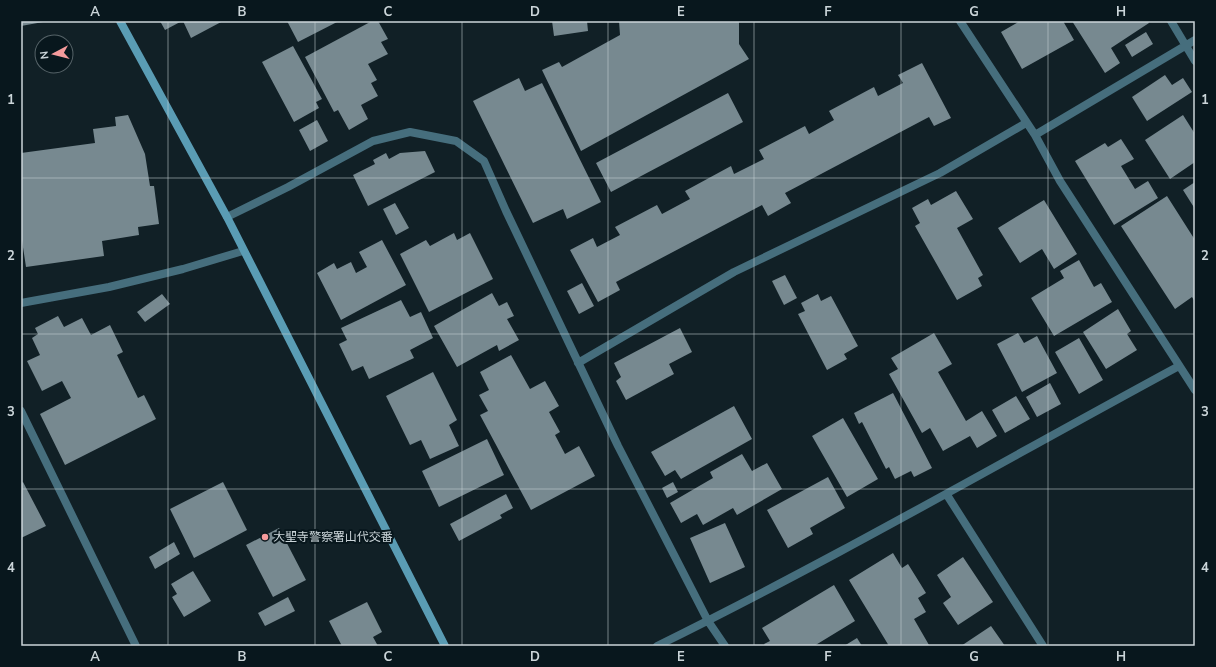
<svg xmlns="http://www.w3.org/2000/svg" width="1216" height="667" font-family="'Nunito Sans','Noto Sans JP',sans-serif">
	<rect width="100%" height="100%" fill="#112026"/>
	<!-- building -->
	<path fill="#778990" d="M21 21H43V22L21 26Z
		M160 21H182L165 30Z
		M183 21H223L191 38Z
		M287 21H339L298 42Z
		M372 21H378L388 39 381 42 388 54 368 64 377 80 371 83 378 96 361 105 368 119 349 130 338 110 334 112 305 57Z
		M552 21H587L588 31 554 36Z
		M619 21H739V44L749 59 581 151 542 70 559 62 562 67 620 35Z
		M1020 21H1063L1074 40 1022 69 1001 32Z
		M1072 21H1148L1149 23 1111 48 1120 63 1105 73Z
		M1146 32 1153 44 1132 57 1125 45Z
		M293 46 322 99 316 102 319 108 294 122 262 62Z
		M922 63 951 118 934 126 929 117 785 193 791 203 768 216 762 205 616 282 620 290 598 302 570 250 593 238 597 247 620 235 615 227 657 205 662 214 690 199 685 191 731 166 734 174 764 159 759 150 805 126 809 134 834 120 829 111 874 87 878 96 903 83 898 75Z
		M1165 75 1172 85 1183 78 1192 92 1147 121 1132 97Z
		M519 78 525 91 542 83 601 202 567 219 563 209 533 223 473 101Z
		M728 93 743 122 611 192 596 163Z
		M128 115 145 154 150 186H154L159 224 138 227 139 235 102 241 104 256 26 267 21 234V153L95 143 93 129 116 126 115 117Z
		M1183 115 1195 134V162L1170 179 1145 140Z
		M317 120 328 141 310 151 299 130Z
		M1121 139 1134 159 1121 166 1135 189 1148 181 1158 198 1114 225 1075 161 1105 143 1108 147Z
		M425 151 435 172 368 206 353 175 375 164 373 160 386 153 389 159 400 153Z
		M1195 182V209L1183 190Z
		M956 191 973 219 957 228 983 275 978 278 982 286 957 300 915 226 920 223 912 208 928 199 931 205Z
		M1167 196 1195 240V302L1192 297 1175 309 1121 226Z
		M1044 200 1077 254 1054 269 1042 249 1020 263 998 228Z
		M395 203 409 228 396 235 383 209Z
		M454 233 457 240 470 233 493 279 429 312 400 254 426 240 430 246Z
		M382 240 406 285 341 320 317 273 334 263 337 269 351 262 356 273 367 267 359 252Z
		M1079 260 1094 287 1101 283 1112 302 1054 336 1031 298 1064 278 1060 271Z
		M785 275 797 298 784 305 772 281Z
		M582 283 594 306 579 314 567 291Z
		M492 293 499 306 507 302 514 316 507 319 519 340 499 351 497 345 457 367 434 326Z
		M162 294 170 304 145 322 137 312Z
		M818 294 821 301 831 296 858 346 844 354 847 359 827 370 798 314 805 311 801 303Z
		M401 300 410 317 421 312 433 338 410 350 414 358 369 379 363 366 352 371 339 344 347 340 341 328Z
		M1118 309 1131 331 1127 334 1137 350 1106 369 1083 332Z
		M58 316 64 327 82 318 91 335 110 325 123 352 117 355 138 398 144 395 156 419 65 465 40 414 71 398 62 381 42 391 27 361 40 355 32 338 38 334 35 328Z
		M680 328 692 352 669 364 674 374 626 400 616 381 621 377 614 363Z
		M934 333 952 364 938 372 966 421 982 411 997 436 977 448 970 436 943 451 930 428 922 433 889 374 898 369 891 358Z
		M1018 333 1024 343 1037 336 1057 373 1022 392 997 344Z
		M1079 338 1103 380 1079 394 1055 352Z
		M511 355 530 389 545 381 559 406 549 412 560 432 555 435 565 454 579 446 595 476 531 510 480 415 488 411 479 395 489 390 480 372Z
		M433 372 457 420 449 425 459 446 430 459 421 440 410 445 386 396Z
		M1050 383 1061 404 1037 417 1026 397Z
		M893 393 932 468 914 477 911 471 895 479 889 467 886 469 862 422 859 424 854 413Z
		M1016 396 1030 419 1005 433 992 410Z
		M734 406 752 439 681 479 675 470 665 476 651 452Z
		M843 418 878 479 847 497 812 436Z
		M487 439 504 475 439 507 422 471Z
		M742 454 752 471 767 463 782 489 737 515 733 508 703 525 697 514 681 523 670 503 713 478 710 472Z
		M828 477 845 508 810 528 813 534 788 548 767 510Z
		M23 482 46 526 21 538V483Z
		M223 482 247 530 194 558 170 509Z
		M673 482 678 492 667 498 662 488Z
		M506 494 513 508 500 515 502 518 459 541 450 524Z
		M725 523 745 567 710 583 690 538Z
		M279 528 306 580 273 597 246 545Z
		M174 542 180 554 155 569 149 557Z
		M893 553 902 568 908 564 926 593 918 598 926 612 914 619 929 645 927 646H889L849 580Z
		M963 557 993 602 958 625 943 603 951 597 937 575Z
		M193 571 211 601 184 617 172 597 177 594 171 584Z
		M834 585 855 621 814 646H765L764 644 770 641 762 628Z
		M288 597 295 611 265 626 258 613Z
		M367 602 382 632 373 637 378 646H342L329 621Z
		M991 626 1005 646H961Z
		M857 638 862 646H844Z"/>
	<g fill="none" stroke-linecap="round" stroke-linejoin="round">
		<!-- street -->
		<path stroke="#466e7d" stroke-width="8" d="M960 21 1035 135 1060 181 1195 390
			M1171 21 1195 61
			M1035 135 1195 40
			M227 217 288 187 373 141 410 132 456 141 484 161 506 211 618 446 708 621 725 646
			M21 303 109 287 183 269 243 251
			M578 363 734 272 940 173 1026 123
			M21 411 136 646
			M947 495 1043 646
			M657 646C834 559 1005 460 1179 366"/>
		<!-- secondary -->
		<path stroke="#5a9cb4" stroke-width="8" d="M120 21 227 217 445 646"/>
	</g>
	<!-- grid -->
	<path fill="none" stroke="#cbd5d9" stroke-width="1" stroke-opacity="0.55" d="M168 21V646M315 21V646M462 21V646M608 21V646M754 21V646M901 21V646M1048 21V646M21 178H1195M21 334H1195M21 489H1195"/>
	<!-- markers -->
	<circle fill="#f59b9c" stroke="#08171d" stroke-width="1.5" cx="265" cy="537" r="4"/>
	<g text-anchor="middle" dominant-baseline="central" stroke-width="4" stroke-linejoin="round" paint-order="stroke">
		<!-- poi labels -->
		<g font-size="12" fill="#cbd5d9" stroke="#08171d" text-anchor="start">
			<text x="273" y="537">大聖寺警察署山代交番</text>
		</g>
	</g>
	<!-- border -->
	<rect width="1216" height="667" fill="none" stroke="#08171d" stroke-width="44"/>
	<!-- north arrow -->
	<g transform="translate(54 54) rotate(263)"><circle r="19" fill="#08171d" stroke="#566368"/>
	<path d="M0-3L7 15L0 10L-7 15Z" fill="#f59b9c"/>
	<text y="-6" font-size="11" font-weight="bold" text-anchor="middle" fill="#cbd5d9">N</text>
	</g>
	<rect x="22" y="22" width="1172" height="623" fill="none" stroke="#cbd5d9" stroke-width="1.5"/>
	<g font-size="13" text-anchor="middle" font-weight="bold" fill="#cbd5d9">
		<text x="95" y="16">A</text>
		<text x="242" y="16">B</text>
		<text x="388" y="16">C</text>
		<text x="535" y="16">D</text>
		<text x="681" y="16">E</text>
		<text x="828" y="16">F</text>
		<text x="974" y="16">G</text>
		<text x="1121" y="16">H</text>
		<text x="11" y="104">1</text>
		<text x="1205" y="104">1</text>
		<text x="11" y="260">2</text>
		<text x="1205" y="260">2</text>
		<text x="11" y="416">3</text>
		<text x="1205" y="416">3</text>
		<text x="11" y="572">4</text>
		<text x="1205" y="572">4</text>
		<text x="95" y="661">A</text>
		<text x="242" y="661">B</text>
		<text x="388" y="661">C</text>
		<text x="535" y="661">D</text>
		<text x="681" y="661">E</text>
		<text x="828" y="661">F</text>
		<text x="974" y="661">G</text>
		<text x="1121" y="661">H</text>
	</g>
</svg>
